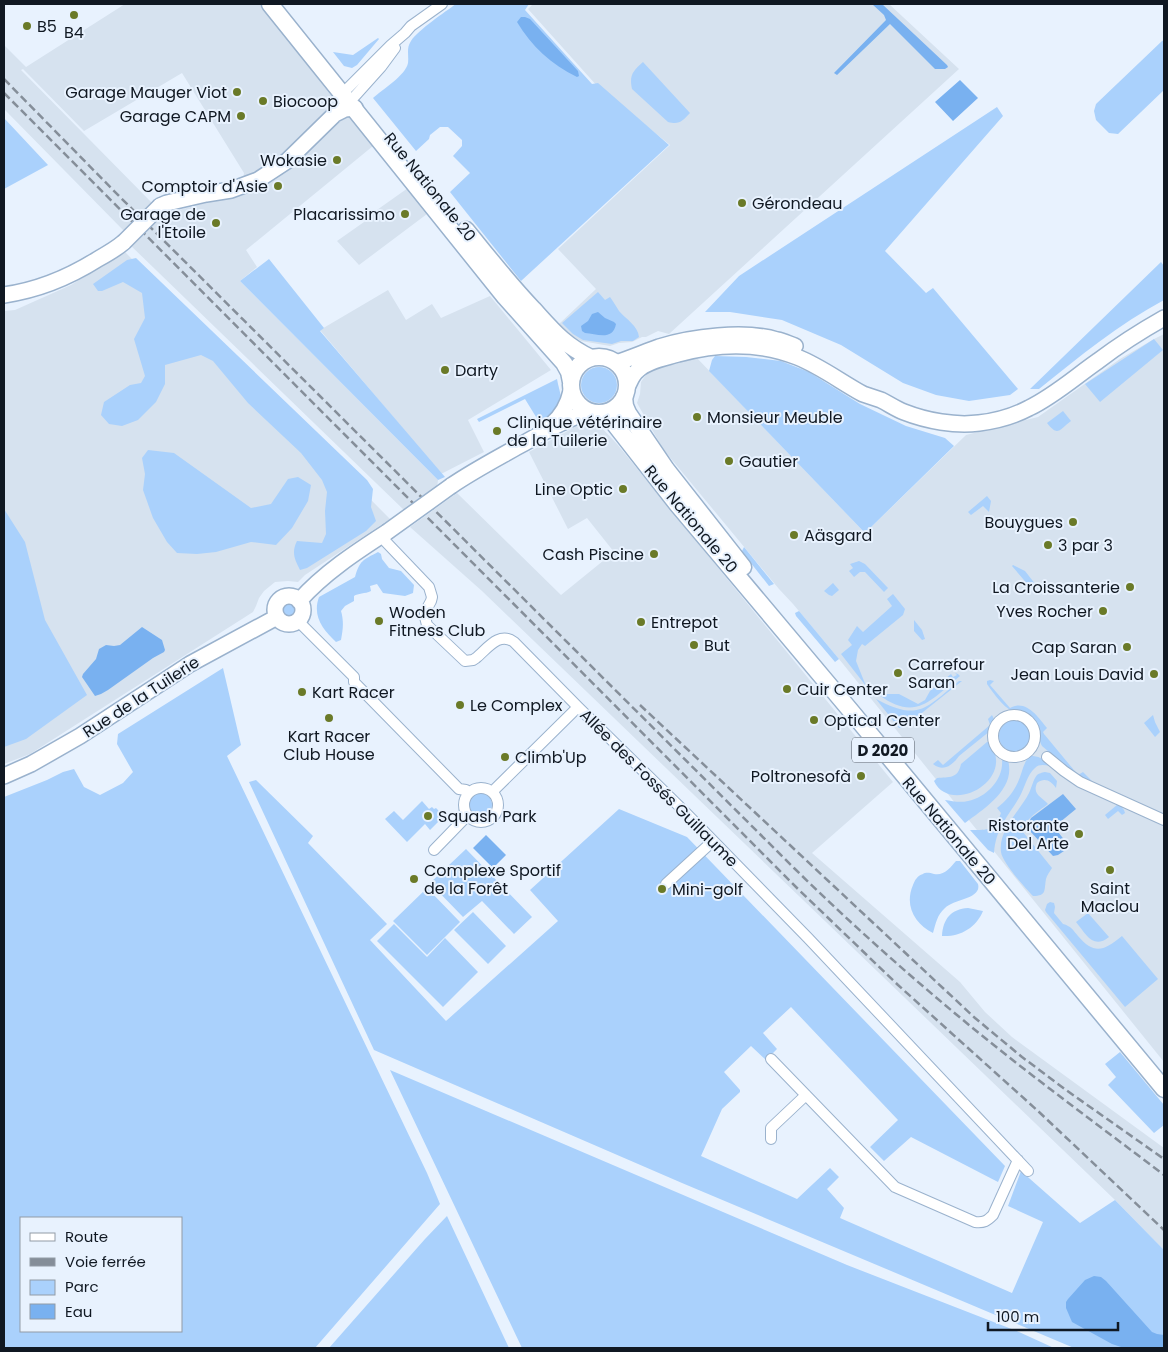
<svg xmlns="http://www.w3.org/2000/svg" width="1168" height="1352" font-family="Poppins,sans-serif">
	<rect width="100%" height="100%" fill="#e8f2fe"/>
	<!-- built -->
	<path fill="#d6e2ef" fill-rule="evenodd" d="M125 4H260L340 107 373 146 246 250 257 267 240 281 438 480 437 488 405 511 127 242 122 243 124 231 4 109V45L26 67ZM23 69 84 131 182 73 244 173 241 194 171 212 168 208 154 205 21 70Z
		M533 4H889L959 69 669 334 658 331 646 337H642L632 342 619 343 610 346 581 341 571 335 559 324 596 289 558 249 670 145 598 87 528 9Z
		M408 188 427 214 359 265 337 241 364 222 367 217Z
		M125 252 390 519 305 575 298 582 288 581 275 582 264 591 259 598 256 606 253 612 30 754 4 764V311L15 310 71 285Z
		M388 290 406 320 432 304 441 318 490 296 551 370 468 420 484 452 441 474 320 330Z
		M1164 334V1062L839 659 793 604 779 589 663 449 637 403 640 394 641 382 648 372 695 356 865 533 966 435 1038 417 1120 359 1154 339Z
		M586 424 600 426 617 444 893 782 812 853 960 982 985 1012 1012 1037 1164 1148V1250L1115 1200 482 591 410 527 457 493 561 595 614 552 587 518 568 529 529 452 575 427Z"/>
	<!-- green -->
	<path fill="#aad1fc" fill-rule="evenodd" d="M456 4H529L525 10 592 84 598 83 669 145 521 281 450 192 470 173 453 156 462 146V140L448 127H440L430 135 429 139 416 151 373 98C382 90 406 75 408 63 409 55 406 48 411 41 418 30 445 12 456 4Z
		M378 38 379 39 357 65 352 68 344 66 333 52 353 55Z
		M1164 40V90L1118 134 1109 133 1096 120 1094 111 1096 104 1162 41Z
		M643 62 690 113C682 121 680 125 668 122L632 89C629 75 633 71 643 62Z
		M997 107 1003 116 885 251 926 293 933 288 1018 389 1010 395 969 401 936 395 903 383 841 345 782 320 730 312H705L739 276Z
		M4 118 48 165 4 189Z
		M136 258 367 480 373 489 371 507 376 521 366 531 307 568 300 570C295 560 291 553 297 541L322 543 326 534 325 511 327 492 322 480 301 453 248 403 213 361 201 355 165 365V384L156 402 138 420 122 426 109 424 101 415 104 402 130 385 141 383 145 376 134 339 145 318 142 293 123 282 102 291H98L93 284 127 260Z
		M269 259 324 328 320 331 445 477 438 480 240 281Z
		M1161 262 1164 266V300C1119 324 1079 357 1039 389H1030Z
		M598 292 605 300 610 297C613 301 616 306 619 311 626 319 638 326 639 337L633 341H621L612 344 583 340 573 334 562 323Z
		M1154 339 1163 350 1100 402 1085 384Z
		M715 356 746 357 781 361 809 372 860 404 906 426 945 438 954 446 865 533 709 371 712 360Z
		M581 385a18 18 0 1 1 36 0a18 18 0 1 1-36 0Z
		M557 379C558 386 561 393 561 400 560 411 549 419 541 425L525 399 479 422 477 419Z
		M1063 411 1071 421C1059 430 1058 437 1047 423Z
		M148 450 174 453 251 508 271 504 288 479 298 477 311 485 308 501 292 528 276 545 251 542 216 552 197 554 177 553 167 542 153 518 143 490 145 474 142 458Z
		M987 496 991 501 989 512 983 506 971 515 968 512Z
		M4 509 25 542 45 620 87 695 26 739 4 747Z
		M744 547 774 584 769 586 743 553 742 551Z
		M378 552 381 554 382 559 389 568 401 571 414 585 413 593 405 596 383 593 377 584 370 586 371 591C365 594 358 593 354 596V601L345 606 341 611C344 621 343 630 341 640L336 642C323 630 312 616 319 597L355 577C360 560 363 560 378 552Z
		M859 561 865 564 888 588 884 592 865 572H860L854 577 849 571 853 568 850 564Z
		M1013 565 1025 571 1036 585 1034 586H1029L1012 566Z
		M833 583 839 590 832 596 829 595 824 591Z
		M893 594 905 609 903 615 865 646 862 644 858 650 856 661 866 686 876 694H899L918 704 925 700 930 691 951 674 953 677 957 675 955 673 958 674 960 676C931 700 916 722 879 695H873L841 654 852 645 848 640 857 626 863 632 892 606 887 599Z
		M282 611a7 7 0 1 1 14 0a7 7 0 1 1-14 0Z
		M799 611 839 659 835 662 796 616 795 613Z
		M914 620 922 630 925 639 922 640 914 631Z
		M223 668 241 745 227 756 427 1173 440 1204 315 1348H4V797L47 780 63 772 74 769 84 787 100 795 123 783 133 772 117 744 118 734ZM21 1218H181V1331H21Z
		M990 680 994 681 990 685 1010 708C1026 699 1038 717 1047 728L1043 732 1044 734 1078 775 1083 772 1092 781 1076 775 1042 746C1037 738 1042 730 1035 720 1027 710 1020 714 1011 710 1004 708 991 690 987 684V681Z
		M959 681H962L903 728H899L876 699C919 722 926 708 959 681Z
		M992 715 995 721 990 731 959 756C952 766 943 772 933 764L938 760 943 765 990 725 988 719Z
		M1153 715 1155 722 1160 732 1155 737 1144 723Z
		M999 736a16 16 0 1 1 32 0a16 16 0 1 1-32 0Z
		M987 742H989C1018 780 950 816 934 781L937 778C949 777 958 779 961 764Z
		M1030 756C1039 756 1044 759 1050 765V766C1044 765 1039 764 1035 768 1027 775 1025 787 1020 796 1008 817 996 827 994 853L988 850 970 830C988 830 995 831 1001 813L997 808C1006 801 1013 793 1018 782 1022 774 1023 762 1030 756Z
		M1004 758 1008 760C1016 789 985 808 965 823L964 822 945 800C952 801 960 803 968 801 987 797 1004 779 1002 759Z
		M1045 772 1050 773 1057 781 1056 788C1051 781 1045 777 1037 783 1032 795 1042 797 1048 804 1038 812 1025 818 1023 832L1052 868C1050 871 1047 875 1046 879 1044 890 1047 896 1033 896 1025 888 1002 862 1001 852 998 830 1020 811 1029 793 1032 787 1033 780 1037 775 1040 773 1041 773 1045 772Z
		M256 780 313 836 308 843 387 924 370 940 446 1021 558 921 530 890 619 809 687 837 1005 1166 998 1182 911 1137 884 1161 870 1147 898 1120 791 1007 763 1033 777 1049 766 1060 751 1046 724 1072 740 1090V1092L722 1109 701 1156 797 1199 830 1168 839 1177 827 1189 844 1208 840 1218 1012 1293 1043 1222 1008 1206 1021 1171 1080 1223 1115 1200 1164 1250V1348H1074L682 1183 374 1050 249 782Z
		M468 805a12 12 0 1 1 24 0a12 12 0 1 1-24 0Z
		M422 801 429 809 432 807 434 809 436 808 439 811 438 812 443 817 430 830 425 824 407 842 385 819 394 811 403 820Z
		M1117 805H1120L1124 810 1125 813 1122 815 1118 811 1108 819 1105 815Z
		M466 849 532 917 514 934 482 901 463 917 430 883Z
		M956 861H960L978 884C982 899 954 899 945 908 937 915 936 923 933 933 915 924 904 906 913 885 915 880 917 876 923 874 926 872 930 873 934 874 944 876 950 868 956 861Z
		M427 888 460 922 427 955 393 921Z
		M1050 902 1054 903 1055 907 1054 913 1063 924C1071 926 1073 930 1078 936 1094 955 1104 951 1122 936L1158 979 1125 1007 1046 912 1045 910 1047 904Z
		M968 908 983 911C976 928 960 937 942 936 943 919 951 909 968 908Z
		M473 912 506 946 488 964 454 930Z
		M1088 913 1109 937C1093 950 1086 934 1076 922Z
		M394 924 427 957 445 938 478 972 443 1007 377 941Z
		M1120 1052 1164 1105V1125L1154 1133 1108 1085 1116 1077 1105 1064Z
		M390 1070 847 1265 1019 1332 1054 1348H522Z
		M447 1216 509 1348H329L425 1239Z"/>
	<!-- water -->
	<path fill="#79b1f0" d="M872 4H882L947 65 948 67 945 69H935L890 24 837 75 834 73 886 20 884 15Z
		M521 17H525L530 19 578 71 579 76 577 77C551 64 532 47 517 22Z
		M960 80 978 98 953 121 935 102Z
		M598 312 605 318 614 322 616 324C613 341 597 334 585 333L582 331 581 326 588 321 592 314Z
		M142 627 162 640 165 650 164 652 153 658 108 690 101 694 95 696 82 677 83 674 96 659 99 649 106 645 114 646 120 645Z
		M1063 794 1076 809 1054 827 1070 847 1058 855 1053 856 1029 830 1028 824 1031 818Z
		M486 835 506 855 493 868 473 848Z
		M1094 1276 1101 1277 1106 1281 1152 1332 1157 1334 1164 1335V1348H1124L1112 1344 1072 1322 1066 1308V1302L1068 1299 1085 1280Z"/>
	<g fill="none" stroke-linecap="round" stroke-linejoin="round">
		<!-- street casing -->
		<g stroke="#9ab2cd" stroke-width="12">
			<path id="street" d="M348 88 391 45 405 33 411 26 442 4
				M355 96 381 67 395 48
				M381 535 386 542 429 587 432 597 431 601 425 612V617L427 625 465 661 473 660 476 658C487 649 499 631 514 642L578 707 685 812 808 938 1028 1171
				M298 621 354 677V682L459 789 466 790
				M993 736a21 21 0 1 1 42 0a21 21 0 1 1-42 0Z
				M1047 757 1064 771 1080 782 1164 820
				M464 805a17 17 0 1 1 34 0a17 17 0 1 1-34 0Z
				M492 792 578 707
				M434 850 467 816
				M666 884 713 841
				M771 1059 895 1187 975 1222C984 1223 987 1221 993 1215L1018 1160
				M771 1139V1128L806 1095"/>
		</g>
		<!-- secondary casing -->
		<g stroke="#9ab2cd" stroke-width="18">
			<path id="secondary" d="M160 206 167 203 206 194 231 190 258 180 287 161 335 114 345 109 355 108
				M4 295C39 290 68 278 98 259 107 254 116 249 124 242
				M616 363C631 358 645 352 659 347 691 337 745 330 777 340 783 341 789 344 795 346
				M627 387C630 382 632 375 637 371 646 361 665 358 678 354 718 343 759 342 797 357 820 366 841 382 863 394 869 396 875 398 881 400 889 404 896 409 904 412 927 421 955 426 979 423 996 421 1014 416 1029 408 1054 396 1075 377 1098 361 1119 345 1141 331 1164 318
				M551 425C562 416 568 405 571 391
				M451 486C473 471 496 459 519 446 541 434 565 419 589 412
				M275 610a14 14 0 1 1 28 0a14 14 0 1 1-28 0Z
				M299 601C324 573 356 552 387 532
				M4 776 31 764 80 736 190 664 277 617"/>
		</g>
		<!-- primary casing -->
		<g stroke="#9ab2cd" stroke-width="19">
			<path id="primary" d="M270 4 505 297 564 363 569 372 571 382
				M466 230C488 257 509 284 533 309 553 331 564 345 591 358
				M571 385a28 28 0 1 1 56 0a28 28 0 1 1-56 0Z
				M624 397 625 406 628 413 666 469 743 567
				M599 413 613 422 677 504 850 710 1164 1089"/>
		</g>
		<!-- street -->
		<use href="#street" stroke="#fff" stroke-width="10"/>
		<!-- secondary -->
		<use href="#secondary" stroke="#fff" stroke-width="15"/>
		<!-- primary -->
		<use href="#primary" stroke="#fff" stroke-width="16"/>
		<!-- rail -->
		<path stroke="#858e99" stroke-width="2.5" stroke-dasharray="8 4" stroke-linecap="butt" d="M4 79 119 196 794 868C848 921 905 972 963 1020 1028 1074 1097 1124 1164 1175
			M4 93 797 888 898 985 1038 1111 1164 1230
			M640 705 975 1018 1022 1057 1066 1090 1164 1159"/>
		<!-- secondary-bridge casing -->
		<g stroke="#9ab2cd" stroke-width="18" stroke-linecap="butt">
			<path id="secondary-bridge" d="M124 242 160 206
				M387 532 451 486"/>
		</g>
		<!-- secondary-bridge -->
		<use href="#secondary-bridge" stroke="#fff" stroke-width="15"/>
	</g>
	<!-- markers -->
	<g fill="#6a7a28" stroke="#e8f2fe" stroke-width="2">
		<circle cx="74" cy="15" r="5"/>
		<circle cx="27" cy="26" r="5"/>
		<circle cx="237" cy="92" r="5"/>
		<circle cx="263" cy="101" r="5"/>
		<circle cx="241" cy="116" r="5"/>
		<circle cx="337" cy="160" r="5"/>
		<circle cx="278" cy="186" r="5"/>
		<circle cx="742" cy="203" r="5"/>
		<circle cx="405" cy="214" r="5"/>
		<circle cx="216" cy="223" r="5"/>
		<circle cx="445" cy="370" r="5"/>
		<circle cx="697" cy="417" r="5"/>
		<circle cx="497" cy="431" r="5"/>
		<circle cx="729" cy="461" r="5"/>
		<circle cx="623" cy="489" r="5"/>
		<circle cx="1073" cy="522" r="5"/>
		<circle cx="794" cy="535" r="5"/>
		<circle cx="1048" cy="545" r="5"/>
		<circle cx="654" cy="554" r="5"/>
		<circle cx="1130" cy="587" r="5"/>
		<circle cx="1103" cy="611" r="5"/>
		<circle cx="379" cy="621" r="5"/>
		<circle cx="641" cy="622" r="5"/>
		<circle cx="694" cy="645" r="5"/>
		<circle cx="1127" cy="647" r="5"/>
		<circle cx="898" cy="673" r="5"/>
		<circle cx="1154" cy="674" r="5"/>
		<circle cx="787" cy="689" r="5"/>
		<circle cx="302" cy="692" r="5"/>
		<circle cx="460" cy="705" r="5"/>
		<circle cx="329" cy="718" r="5"/>
		<circle cx="814" cy="720" r="5"/>
		<circle cx="505" cy="757" r="5"/>
		<circle cx="861" cy="776" r="5"/>
		<circle cx="428" cy="816" r="5"/>
		<circle cx="1079" cy="834" r="5"/>
		<circle cx="1110" cy="870" r="5"/>
		<circle cx="414" cy="879" r="5"/>
		<circle cx="662" cy="889" r="5"/>
	</g>
	<g text-anchor="middle" dominant-baseline="central" stroke-width="4" stroke-linejoin="round" paint-order="stroke">
		<!-- shield labels -->
		<rect fill="#e8f2fe" stroke="#515964" stroke-width="1" x="852" y="737.5" width="62" height="25" rx="4"/>
		<g font-size="15" font-weight="bold" fill="#101822">
			<text x="883" y="750">D 2020</text>
		</g>
		<!-- poi labels -->
		<g font-size="16" fill="#101822" stroke="#e8f2fe" text-anchor="start">
			<text x="37" y="26">B5</text>
			<text x="74" y="32" text-anchor="middle">B4</text>
			<text x="227" y="92" text-anchor="end">Garage Mauger Viot</text>
			<text x="273" y="101">Biocoop</text>
			<text x="231" y="116" text-anchor="end">Garage CAPM</text>
			<text x="327" y="160" text-anchor="end">Wokasie</text>
			<text x="268" y="186" text-anchor="end">Comptoir d'Asie</text>
			<text x="752" y="203">Gérondeau</text>
			<text x="206" y="214" text-anchor="end">Garage de<tspan x="206" dy="18">l'Etoile</tspan></text>
			<text x="395" y="214" text-anchor="end">Placarissimo</text>
			<text x="455" y="370">Darty</text>
			<text x="707" y="417">Monsieur Meuble</text>
			<text x="507" y="422">Clinique vétérinaire<tspan x="507" dy="18">de la Tuilerie</tspan></text>
			<text x="739" y="461">Gautier</text>
			<text x="613" y="489" text-anchor="end">Line Optic</text>
			<text x="1063" y="522" text-anchor="end">Bouygues</text>
			<text x="804" y="535">Aäsgard</text>
			<text x="1058" y="545">3 par 3</text>
			<text x="644" y="554" text-anchor="end">Cash Piscine</text>
			<text x="1120" y="587" text-anchor="end">La Croissanterie</text>
			<text x="1093" y="611" text-anchor="end">Yves Rocher</text>
			<text x="389" y="612">Woden<tspan x="389" dy="18">Fitness Club</tspan></text>
			<text x="651" y="622">Entrepot</text>
			<text x="704" y="645">But</text>
			<text x="1117" y="647" text-anchor="end">Cap Saran</text>
			<text x="908" y="664">Carrefour<tspan x="908" dy="18">Saran</tspan></text>
			<text x="1144" y="674" text-anchor="end">Jean Louis David</text>
			<text x="797" y="689">Cuir Center</text>
			<text x="312" y="692">Kart Racer</text>
			<text x="470" y="705">Le Complex</text>
			<text x="824" y="720">Optical Center</text>
			<text x="329" y="736" text-anchor="middle">Kart Racer<tspan x="329" dy="18">Club House</tspan></text>
			<text x="515" y="757">Climb'Up</text>
			<text x="851" y="776" text-anchor="end">Poltronesofà</text>
			<text x="438" y="816">Squash Park</text>
			<text x="1069" y="825" text-anchor="end">Ristorante<tspan x="1069" dy="18">Del Arte</tspan></text>
			<text x="424" y="870">Complexe Sportif<tspan x="424" dy="18">de la Forêt</tspan></text>
			<text x="1110" y="888" text-anchor="middle">Saint<tspan x="1110" dy="18">Maclou</tspan></text>
			<text x="672" y="889">Mini-golf</text>
		</g>
		<!-- street labels -->
		<g font-size="16" fill="#101822" stroke="#e8f2fe">
			<text transform="translate(430 187) rotate(51)">Rue Nationale 20</text>
			<text transform="translate(691 519) rotate(50)">Rue Nationale 20</text>
			<text transform="translate(141 697) rotate(-33)">Rue de la Tuilerie</text>
			<text transform="translate(659 788) rotate(45)">Allée des Fossés Guillaume</text>
			<text transform="translate(949 831) rotate(50)">Rue Nationale 20</text>
		</g>
	</g>
	<!-- border -->
	<rect width="1168" height="1352" fill="none" stroke="#101822" stroke-width="10"/>
	<!-- legend -->
	<rect x="20" y="1217" width="162" height="115" fill="#e8f2fe" stroke="#929ba6"/>
	<rect x="30" y="1233" width="25" height="8" fill="#ffffff" stroke="#929ba6"/>
	<text x="65" y="1242" font-size="15" fill="#101822">Route</text>
	<rect x="30" y="1258" width="25" height="8" fill="#858e99" stroke="#929ba6"/>
	<text x="65" y="1267" font-size="15" fill="#101822">Voie ferrée</text>
	<rect x="30" y="1280" width="25" height="15" fill="#aad1fc" stroke="#929ba6"/>
	<text x="65" y="1292" font-size="15" fill="#101822">Parc</text>
	<rect x="30" y="1304" width="25" height="15" fill="#79b1f0" stroke="#929ba6"/>
	<text x="65" y="1317" font-size="15" fill="#101822">Eau</text>
	<!-- scale -->
	<path d="M988 1322v8h130v-8" fill="none" stroke="#101822" stroke-width="2.5"/>
	<text x="996" y="1322" font-size="15" fill="#101822" stroke="#e8f2fe" stroke-width="4" paint-order="stroke">100 m</text>
</svg>
